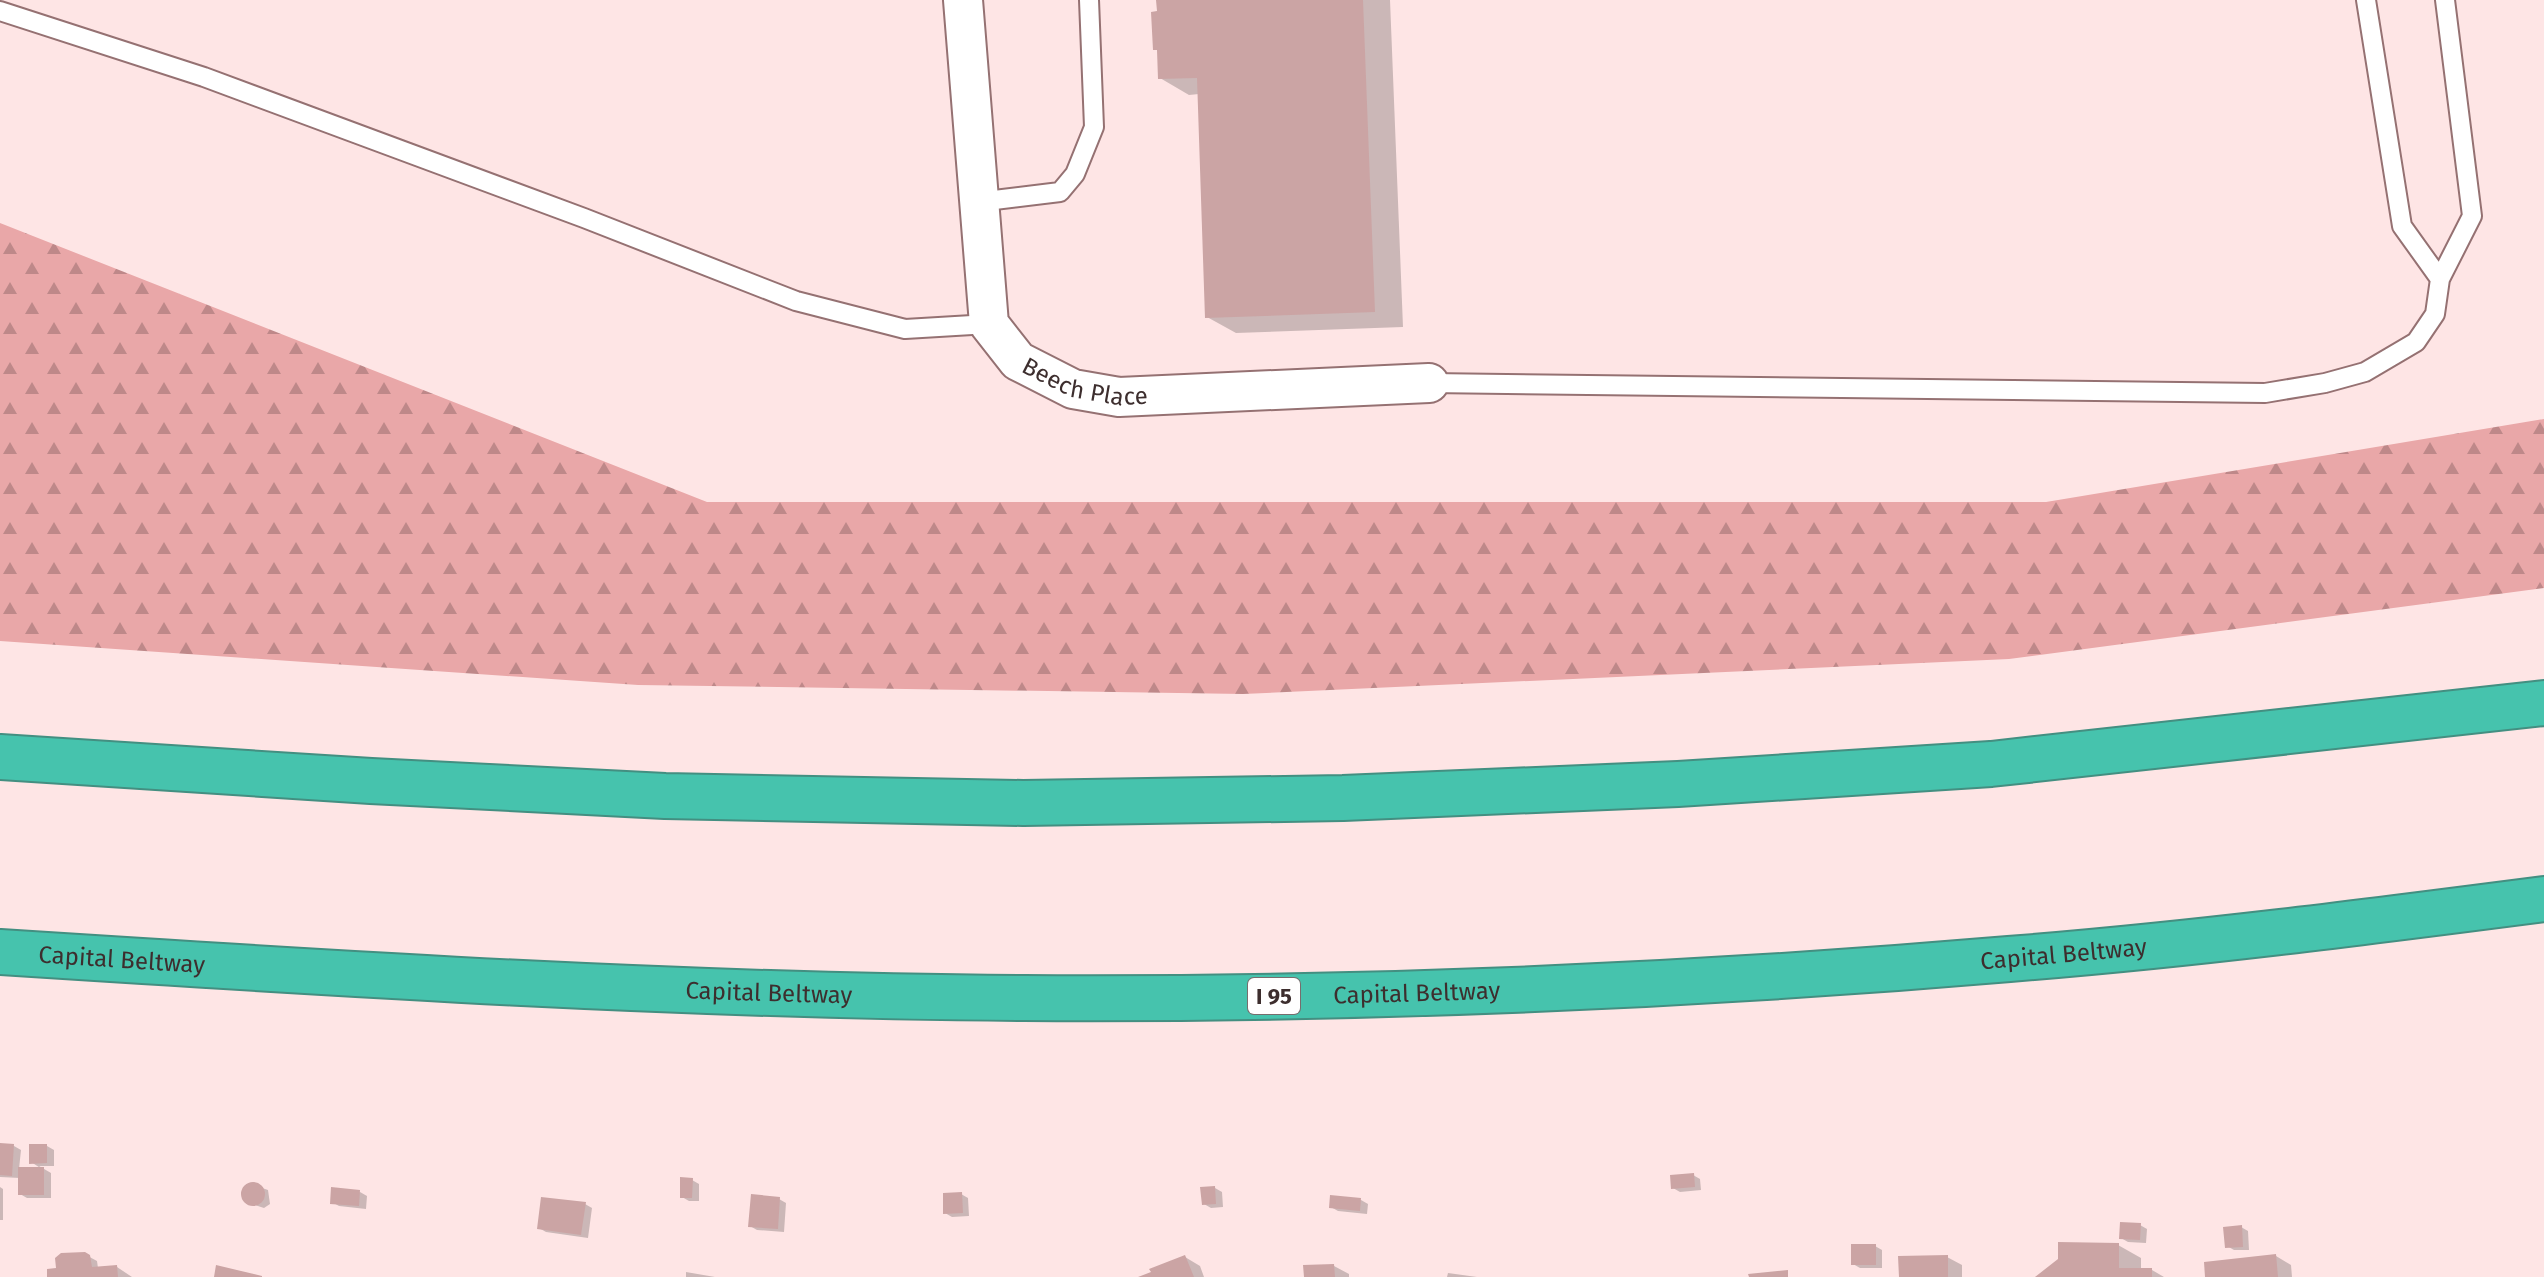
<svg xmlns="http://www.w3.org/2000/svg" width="2544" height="1277" font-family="'Fira Sans',sans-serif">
	<defs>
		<pattern id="forest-firs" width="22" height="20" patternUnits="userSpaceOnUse" patternTransform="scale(2)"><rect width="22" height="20" fill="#e9a7a8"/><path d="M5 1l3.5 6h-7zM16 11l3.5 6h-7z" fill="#be8889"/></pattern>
	</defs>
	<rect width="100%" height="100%" fill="#fee5e5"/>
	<!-- forest -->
	<path fill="url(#forest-firs)" d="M0 223 707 502H2046L2544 419V588L2009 659 1243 694 638 685 0 641Z"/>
	<!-- shadow -->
	<path fill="#0003" d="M1158 0H1390L1403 327 1236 333 1207 317 1199 94 1189 95 1160 78Z
		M0 1145 14 1146 21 1150 19 1169H42L31 1162 47 1146 54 1150V1166H39L51 1173V1198H27L20 1194V1178L0 1177Z
		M1693 1175 1700 1179 1701 1190 1680 1192 1673 1188Z
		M692 1180 699 1184V1201H689L682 1197Z
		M250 1184 268 1190 270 1204 264 1208 249 1203 243 1198V1190Z
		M0 1187 3 1189V1220H0Z
		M1215 1188 1222 1192 1223 1207 1211 1208 1204 1204Z
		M360 1192 367 1196 366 1209 339 1206 332 1202Z
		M961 1194 968 1198 969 1216 952 1217 945 1213Z
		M779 1199 786 1203 784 1232 757 1230 750 1226Z
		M1361 1200 1368 1204 1367 1214 1338 1211 1331 1207Z
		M585 1204 592 1208 588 1238 546 1232 539 1228Z
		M2140 1225 2147 1229 2146 1243 2128 1242 2121 1238Z
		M2241 1227 2248 1231 2249 1250H2234L2227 1246Z
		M2118 1245 2141 1258V1270H2152L2164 1277H2039Z
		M1875 1246 1882 1250V1268H1860L1853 1264Z
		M84 1254 97 1261 98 1268 117 1267 132 1277H49Z
		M2276 1256 2291 1265 2292 1277H2207Z
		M1185 1257 1200 1266 1204 1277H1143Z
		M1947 1257 1962 1265V1277H1901Z
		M1334 1266 1349 1274V1277H1306Z
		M686 1272 715 1277H716H686Z
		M1448 1273 1477 1277H1447Z"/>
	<!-- building -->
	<path fill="#cba4a4" d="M1156 0H1363L1375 312 1205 318 1197 78 1158 79 1157 50H1153L1151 12 1157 11Z
		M0 1143 14 1144 12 1176 0 1175Z
		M29 1144H47V1163L29 1164Z
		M18 1167H44V1195H18Z
		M1694 1173 1695 1187 1671 1189 1670 1175Z
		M680 1177 693 1178 692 1198H680Z
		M241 1194a12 12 0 1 1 24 0a12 12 0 1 1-24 0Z
		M1215 1186 1216 1204 1202 1205 1200 1187Z
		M331 1187 360 1190 359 1206 330 1204Z
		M962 1192 963 1213 943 1214V1193Z
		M751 1194 780 1197 778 1229 748 1227Z
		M1330 1195 1361 1198 1360 1211 1329 1208Z
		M541 1197 586 1202 581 1235 537 1229Z
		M2120 1222 2141 1223 2140 1240 2119 1239Z
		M2242 1225 2243 1247 2225 1248 2223 1227Z
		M2058 1242 2119 1243V1268H2152V1277H2035L2058 1259Z
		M1851 1244H1876V1265H1851Z
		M85 1252 90 1255 92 1267 117 1265 118 1277H47V1269L56 1268 55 1258 61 1253Z
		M2276 1254 2278 1277H2205L2204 1262Z
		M1185 1255 1194 1277H1138L1151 1272 1149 1269Z
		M1948 1255V1277H1899L1898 1256Z
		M1334 1264 1335 1277H1304L1303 1265Z
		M216 1265 262 1276V1277H214Z
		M1788 1270V1277H1749L1748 1274Z"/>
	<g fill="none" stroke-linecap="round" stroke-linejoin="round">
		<!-- lane casing -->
		<g stroke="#957172" stroke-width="22">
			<path id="lane" d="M2366 0 2402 226 2440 279
				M0 11 204 77 584 218 796 301 905 329 989 324
				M978 202 1060 192 1075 174 1094 127 1089 0
				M1429 383 2265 393 2325 383 2365 372 2416 342 2435 314 2440 279 2472 216 2445 0"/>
		</g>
		<!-- street casing -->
		<g stroke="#957172" stroke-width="42">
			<g id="street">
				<path id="s1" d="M963 0 989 324 1018 361 1073 389 1119 397 1429 383"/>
			</g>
		</g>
		<!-- highway casing -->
		<g stroke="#438f81" stroke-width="48">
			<g id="highway">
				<path d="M0 757 371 781 665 796 1023 803 1343 798 1678 784 1991 764 2544 703"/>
				<path id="s2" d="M0 952C341 974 682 996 1024 998 1352 1000 1682 987 2009 959 2188 945 2366 922 2544 899"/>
			</g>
		</g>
		<!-- lane -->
		<use href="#lane" stroke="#fff" stroke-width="18"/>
		<!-- street -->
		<use href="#street" stroke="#fff" stroke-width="38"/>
		<!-- highway -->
		<use href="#highway" stroke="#46c3ad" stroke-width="44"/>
	</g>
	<g text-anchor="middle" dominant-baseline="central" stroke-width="7" stroke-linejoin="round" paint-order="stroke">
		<!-- shield labels -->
		<rect fill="#fff" stroke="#776d6d" stroke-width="2" x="1248" y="978" width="52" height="36" rx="6"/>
		<g font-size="22" font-weight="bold" fill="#3d2e2e">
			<text x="1274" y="996">I 95</text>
		</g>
		<!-- street labels -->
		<g font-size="24" fill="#3d2e2e" stroke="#fff">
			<text stroke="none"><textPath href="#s1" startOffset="444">Beech Place</textPath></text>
			<text stroke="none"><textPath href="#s2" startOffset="2066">Capital Beltway</textPath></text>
			<text stroke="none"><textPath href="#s2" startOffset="122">Capital Beltway</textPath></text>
			<text stroke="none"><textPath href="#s2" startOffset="770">Capital Beltway</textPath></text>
			<text stroke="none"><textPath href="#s2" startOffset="1418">Capital Beltway</textPath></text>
		</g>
	</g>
</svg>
